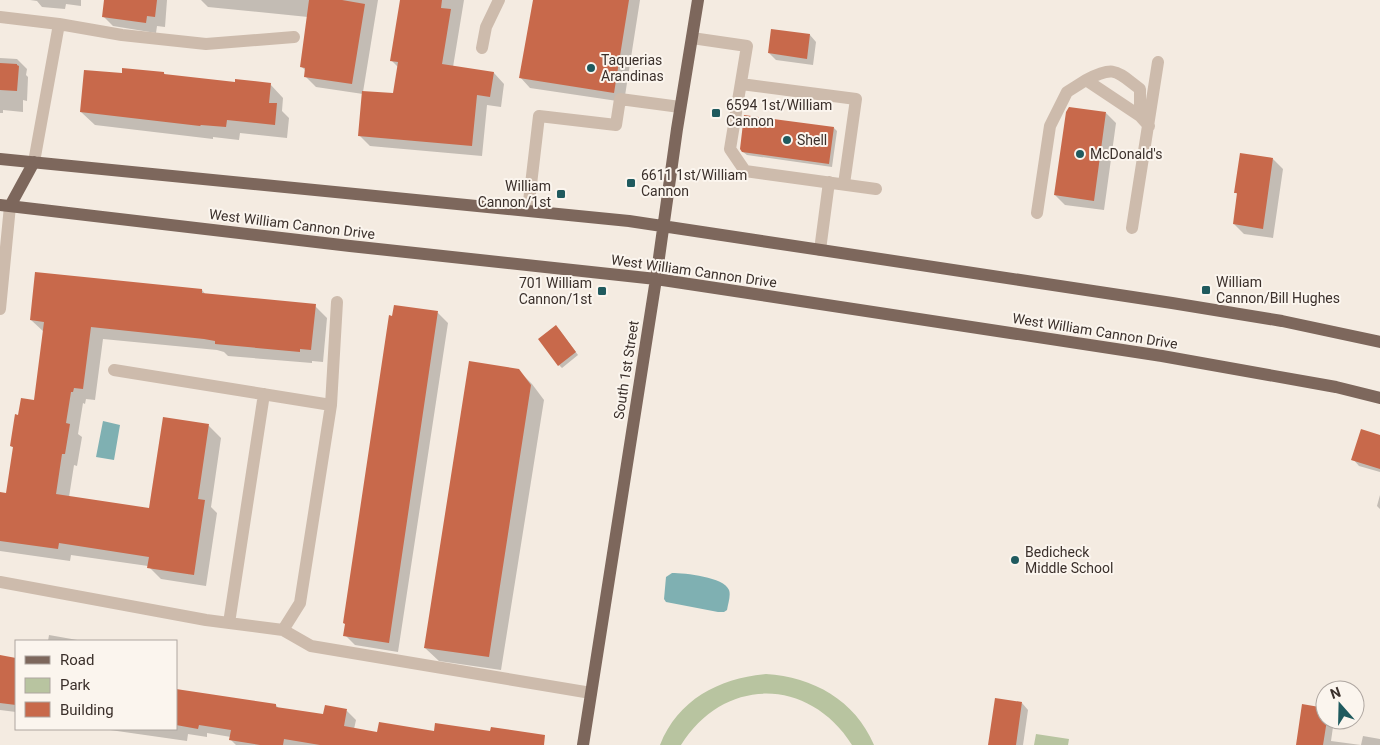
<svg xmlns="http://www.w3.org/2000/svg" width="1380" height="745" font-family="Roboto,sans-serif">
	<rect width="100%" height="100%" fill="#f4ebe1"/>
	<!-- green -->
	<path fill="#b8c4a0" d="M766 674C813 677 855 700 874 745H852C809 677 724 676 681 745H660C678 699 720 678 766 674Z
		M1036 734 1069 739 1068 745H1034Z"/>
	<!-- water -->
	<path fill="#7fb0b2" d="M103 421 120 425 114 460 96 457Z
		M672 573C685 573 724 577 729 590 731 595 728 604 727 610L724 612H718L666 602 664 599 666 577Z"/>
	<!-- shadow -->
	<path fill="#0003" d="M30 0H81V6L66 4 65 9 42 7 37 1Z
		M105 0H167L165 27 157 26 156 33 113 26 103 16Z
		M201 0H378L363 92 394 95 398 67 391 60 401 0H464L453 67 494 73 504 84 501 107 487 105 482 156 370 146 359 135 363 94 316 87 305 76 306 71 301 66 308 17 208 7Z
		M534 0H640L624 102 530 88 520 77Z
		M810 35 816 42 813 65 776 60 769 53Z
		M0 58 17 59 27 69 26 75 28 77 27 101 23 100V112L3 110V113H0Z
		M164 73 166 76 236 83 270 84 283 98 282 111 289 118 287 138 240 133 239 140 213 137V139L95 125 81 112 123 75Z
		M1106 113 1116 123 1104 210 1065 205 1055 195Z
		M834 128 837 131 832 167 747 155 743 152Z
		M1273 159 1283 169 1273 238 1244 234 1234 224 1238 195 1235 192Z
		M202 290 206 295 315 306 327 318 323 362 312 361V363L228 356 224 352 217 350 103 339 95 400 86 399 85 404 83 403 78 434 82 437 77 466 74 465 69 497 150 510 164 419 209 426 221 438 211 507 217 513 206 586 161 579 148 566 71 555 70 561 0 551V494L7 495 14 448 11 446 19 416 35 402 44 332 31 320Z
		M395 307 438 313 448 323 398 652 355 645 345 635Z
		M559 329 578 355 562 368 559 365Z
		M518 370 532 384 544 400 501 670 439 661 425 648Z
		M1380 437V472L1359 466 1353 459Z
		M1380 495V509L1377 506Z
		M49 635 83 641H48Z
		M0 657 16 659V712L0 710Z
		M176 690 276 705 279 709 324 715 347 711 356 720 354 729 378 734 435 732 542 745H236L231 740V737L207 733V737L188 734 187 741 103 729H176Z
		M1022 703 1028 710 1023 745H989Z
		M1325 709V720H1334L1331 741 1361 745H1297Z
		M1363 736 1380 739V745H1361Z"/>
	<!-- building -->
	<path fill="#c8694b" d="M104 0H157L155 17 147 16 146 23 102 17Z
		M309 0H342L365 4 352 84 304 77 305 68 300 67Z
		M400 0H442L441 8 451 9 442 64 494 72 490 97 477 95 472 146 358 136 362 91 393 93 398 62 390 61Z
		M533 0H629L614 93 519 78Z
		M771 29 810 34 807 59 768 53Z
		M0 63 17 64V65L19 66 17 91 0 90Z
		M122 68 164 72V74L235 82V79L271 83 269 103H277L275 125 227 120 226 127 201 125 200 126 80 112 84 70 122 73Z
		M1069 107 1106 112 1094 201 1054 195 1066 112Z
		M744 115 834 127 829 164 742 152 740 149Z
		M1240 153 1273 158 1263 229 1233 224 1237 193H1234Z
		M35 272 202 289V293L316 304 311 350 300 349V352L215 344V341L204 339 91 327 83 389 74 388 73 392H71L66 423 70 424 65 454H62L56 494 149 508 163 417 209 424 198 499 205 500 194 575 147 568 149 557 59 543 58 549 0 541V492L6 493 13 447 10 446 15 414 18 415 21 398 34 400 44 322 30 320Z
		M394 305 438 311 389 643 343 636 345 624 343 623 389 315 392 316Z
		M556 325 576 352 558 366 538 339Z
		M469 361 519 369 531 385 489 657 424 648Z
		M1361 429 1380 435V469L1351 460Z
		M0 655 16 658V705L0 703Z
		M176 689 276 704V707L323 714 325 705 347 709 344 726 377 732 379 722 434 731 435 723 490 731 491 727 545 735 544 745H320L284 739 283 745H260L229 740 231 730 199 725 198 729 176 725Z
		M995 698 1022 702 1016 745H988Z
		M1302 704 1325 708V720H1327L1323 745H1296Z"/>
	<g fill="none" stroke-linecap="round" stroke-linejoin="round">
		<!-- minor -->
		<path stroke="#cdbbac" stroke-width="12" d="M0 17 59 24 34 162
			M59 24 122 35 206 44 294 37
			M692 38 747 46 730 149 745 171 876 189
			M482 48 486 27 499 0
			M1086 80C1115 65 1116 71 1140 89V116
			M741 84 856 99 844 184
			M528 210 539 116 616 125 620 99 680 107
			M1037 213 1050 126 1067 92 1086 80 1140 116 1149 126
			M1132 228 1158 62
			M820 250 829 182
			M0 309 10 206
			M114 370 331 405
			M0 582 206 620 283 630 311 646 591 693
			M229 623 264 394
			M283 630 300 603 331 405 337 302"/>
		<!-- major -->
		<path stroke="#7d675c" stroke-width="12" d="M0 159 629 221 1172 303 1282 321 1380 342
			M0 205 350 246 656 279 1162 356 1336 387 1380 398
			M10 206 34 162
			M583 745 656 279 677 129 698 0"/>
	</g>
	<!-- markers -->
	<g fill="#1f5a5e" stroke="#fbf5ee" stroke-width="2">
		<circle cx="591" cy="68" r="5"/>
		<rect x="711" y="108" width="10" height="10" rx="2.5"/>
		<circle cx="787" cy="140" r="5"/>
		<circle cx="1080" cy="154" r="5"/>
		<rect x="626" y="178" width="10" height="10" rx="2.5"/>
		<rect x="556" y="189" width="10" height="10" rx="2.5"/>
		<rect x="1201" y="285" width="10" height="10" rx="2.5"/>
		<rect x="597" y="286" width="10" height="10" rx="2.5"/>
		<circle cx="1015" cy="560" r="5"/>
	</g>
	<g text-anchor="middle" dominant-baseline="central" stroke-width="4" stroke-linejoin="round" paint-order="stroke">
		<!-- poi labels -->
		<g font-size="14" fill="#3b302b" stroke="#fbf5ee" text-anchor="start">
			<text x="601" y="60">Taquerias<tspan x="601" dy="16">Arandinas</tspan></text>
			<text x="726" y="105">6594 1st/William<tspan x="726" dy="16">Cannon</tspan></text>
			<text x="797" y="140">Shell</text>
			<text x="1090" y="154">McDonald's</text>
			<text x="641" y="175">6611 1st/William<tspan x="641" dy="16">Cannon</tspan></text>
			<text x="551" y="186" text-anchor="end">William<tspan x="551" dy="16">Cannon/1st</tspan></text>
			<text x="1216" y="282">William<tspan x="1216" dy="16">Cannon/Bill Hughes</tspan></text>
			<text x="592" y="283" text-anchor="end">701 William<tspan x="592" dy="16">Cannon/1st</tspan></text>
			<text x="1025" y="552">Bedicheck<tspan x="1025" dy="16">Middle School</tspan></text>
		</g>
		<!-- street labels -->
		<g font-size="14" fill="#3b302b" stroke="#fbf5ee">
			<text transform="translate(292 224) rotate(7)">West William Cannon Drive</text>
			<text transform="translate(694 271) rotate(8)">West William Cannon Drive</text>
			<text transform="translate(1095 331) rotate(9)">West William Cannon Drive</text>
			<text transform="translate(626 370) rotate(-81)">South 1st Street</text>
		</g>
	</g>
	<!-- legend -->
	<rect x="15" y="640" width="162" height="90" fill="#fbf5ee" stroke="#aea6a0"/>
	<rect x="25" y="656" width="25" height="8" fill="#7d675c" stroke="#aea6a0"/>
	<text x="60" y="665" font-size="15" fill="#3b302b">Road</text>
	<rect x="25" y="678" width="25" height="15" fill="#b8c4a0" stroke="#aea6a0"/>
	<text x="60" y="690" font-size="15" fill="#3b302b">Park</text>
	<rect x="25" y="702" width="25" height="15" fill="#c8694b" stroke="#aea6a0"/>
	<text x="60" y="715" font-size="15" fill="#3b302b">Building</text>
	<!-- north arrow -->
	<g transform="translate(1340 705) rotate(340)"><circle r="24" fill="#fbf5ee" stroke="#aea6a0"/>
	<path d="M0-4L9 19L0 12L-9 19Z" fill="#1f5a5e"/>
	<text y="-8" font-size="14" font-weight="bold" text-anchor="middle" fill="#3b302b">N</text>
	</g>
</svg>
